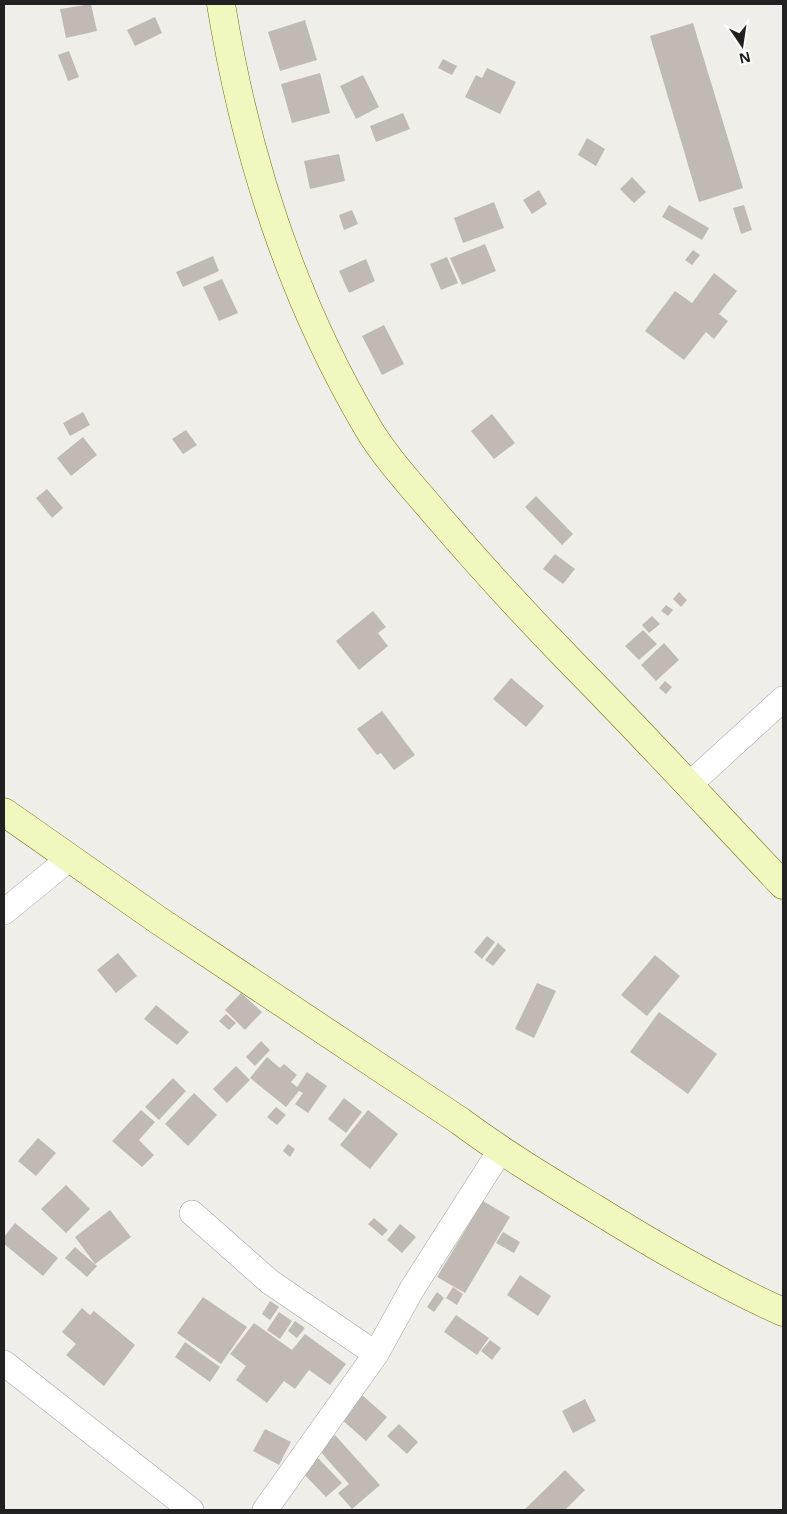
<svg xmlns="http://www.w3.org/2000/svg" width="787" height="1514" font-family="'Noto Sans',sans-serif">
	<rect width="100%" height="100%" fill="#f0eee8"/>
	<!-- building -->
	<path fill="#c1bab4" d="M91 4 97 31 66 38 60 9Z
		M155 17 162 33 135 46 127 30Z
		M305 20 317 60 280 71 268 32Z
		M693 23 743 188 699 202 650 36Z
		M69 51 79 77 68 81 58 55Z
		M443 59 457 66 452 75 438 68Z
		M487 68 516 82 500 114 465 97 476 75 482 78Z
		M320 73 330 113 292 123 281 84Z
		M363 75 379 107 356 119 340 86Z
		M403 113 410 129 376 142 370 126Z
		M587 138 605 149 596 166 578 155Z
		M339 154 345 181 310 189 304 161Z
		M632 177 646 192 634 203 620 189Z
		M539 190 547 204 532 214 523 200Z
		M494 202 504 228 463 243 454 218Z
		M669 205 709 228 702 240 662 217Z
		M744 205 752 230 741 234 733 208Z
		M352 210 358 224 344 230 339 215Z
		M485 244 496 271 462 285 450 258Z
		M693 250 700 255 692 265 685 260Z
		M213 256 219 271 183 287 176 272Z
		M447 257 458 283 441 290 430 264Z
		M366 259 375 281 349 293 339 271Z
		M714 273 737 291 719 314 728 321 714 339 706 332 684 360 645 331 675 291 692 303Z
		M222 279 238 313 219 321 203 287Z
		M384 325 404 364 382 375 362 336Z
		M83 412 90 425 70 436 63 423Z
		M492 414 515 443 494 459 471 431Z
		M186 430 197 445 183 454 172 439Z
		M83 437 97 455 71 476 57 458Z
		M47 489 63 508 52 518 36 498Z
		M536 496 573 534 562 545 525 507Z
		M555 554 575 569 563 584 543 569Z
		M679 592 687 600 681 607 673 599Z
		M666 605 673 610 668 616 661 611Z
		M373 611 386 627 378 633 388 646 359 670 336 641Z
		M652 616 660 624 649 633 642 625Z
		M643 630 657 644 639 660 625 646Z
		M664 643 679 660 656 681 641 665Z
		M511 678 544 706 526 727 493 699Z
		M665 681 672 687 666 694 659 688Z
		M382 711 415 755 394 770 381 753 377 755 357 729Z
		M487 936 495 942 482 959 474 952Z
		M498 943 506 950 493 966 485 960Z
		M118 953 137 976 116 993 97 970Z
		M655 955 680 976 647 1016 621 995Z
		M537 983 556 991 534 1038 515 1029Z
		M241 993 262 1012 245 1030 225 1010Z
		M156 1005 189 1032 177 1045 144 1019Z
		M659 1012 717 1054 688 1094 630 1052Z
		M226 1014 236 1023 229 1030 219 1021Z
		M261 1041 270 1050 255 1066 246 1057Z
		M267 1057 280 1068 284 1064 297 1075 291 1082 297 1087 307 1072 327 1086 308 1113 295 1104 303 1093 299 1091 286 1107 250 1078Z
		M236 1066 250 1080 227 1103 213 1089Z
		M173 1078 186 1091 159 1120 145 1107Z
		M194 1093 217 1115 188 1146 165 1124Z
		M344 1098 362 1112 346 1133 328 1119Z
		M276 1107 286 1115 277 1125 267 1117Z
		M141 1110 155 1122 139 1140 154 1155 142 1167 112 1141Z
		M368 1110 398 1134 370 1169 340 1145Z
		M38 1138 56 1153 36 1176 18 1161Z
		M288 1144 295 1149 290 1157 283 1151Z
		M66 1185 90 1209 66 1233 41 1209Z
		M483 1201 510 1217 465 1293 437 1277Z
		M110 1210 131 1237 95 1264 75 1237Z
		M374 1218 388 1230 382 1236 368 1224Z
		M15 1223 58 1258 43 1276 4 1244V1237Z
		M400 1224 416 1237 402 1253 387 1240Z
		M503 1232 520 1242 514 1253 496 1243Z
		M75 1247 97 1266 87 1277 65 1258Z
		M520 1275 551 1296 538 1316 507 1295Z
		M453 1287 463 1294 457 1305 446 1298Z
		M437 1292 444 1298 434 1312 427 1307Z
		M203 1297 247 1327 221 1364 177 1333Z
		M270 1301 279 1307 270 1320 262 1314Z
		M82 1308 90 1315 94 1311 135 1345 104 1386 66 1355 76 1344 62 1332Z
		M279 1312 292 1321 280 1339 267 1330Z
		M456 1315 489 1338 477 1355 444 1332Z
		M295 1321 305 1328 297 1338 288 1331Z
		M254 1323 292 1350 305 1334 346 1364 330 1385 309 1370 295 1389 284 1381 267 1403 236 1380 246 1366 230 1354Z
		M490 1340 501 1348 492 1360 481 1351Z
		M185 1342 220 1367 210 1382 175 1357Z
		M362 1395 387 1417 366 1441 341 1419Z
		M585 1399 596 1421 573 1433 562 1411Z
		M399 1424 418 1442 407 1454 387 1436Z
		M265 1429 291 1442 279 1465 253 1451Z
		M335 1435 380 1485 352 1509 338 1493 349 1484 319 1450Z
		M315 1455 342 1483 326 1497 300 1470Z
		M565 1470 585 1490 565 1510H524Z"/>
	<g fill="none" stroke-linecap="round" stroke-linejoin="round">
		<!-- street casing -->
		<g stroke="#a5a5a5" stroke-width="26">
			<path id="street" d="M690 786 689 785 783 699
				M4 912 70 858
				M192 1213 270 1282 376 1354
				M4 1363 191 1510
				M265 1510 376 1354 412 1289 500 1151"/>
		</g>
		<!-- secondary casing -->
		<g stroke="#64750a" stroke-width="29">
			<path id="secondary" d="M221 4C245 152 291 298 368 428 386 458 412 486 434 512 480 566 527 617 576 667 646 738 714 812 783 885
				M4 812 158 920 460 1121C503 1153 548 1180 594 1208 655 1246 718 1283 783 1312"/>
		</g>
		<!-- street -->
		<use href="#street" stroke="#fff" stroke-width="25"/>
		<!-- secondary -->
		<use href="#secondary" stroke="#f1f7bf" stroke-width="28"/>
	</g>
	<!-- border -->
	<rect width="787" height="1514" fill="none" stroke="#212121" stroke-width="10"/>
	<!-- north arrow -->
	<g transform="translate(742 45) rotate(167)" stroke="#ffffff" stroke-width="4" paint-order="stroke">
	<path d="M0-4L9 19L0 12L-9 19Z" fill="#212121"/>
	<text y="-8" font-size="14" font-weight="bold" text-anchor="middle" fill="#212121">N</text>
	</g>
</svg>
